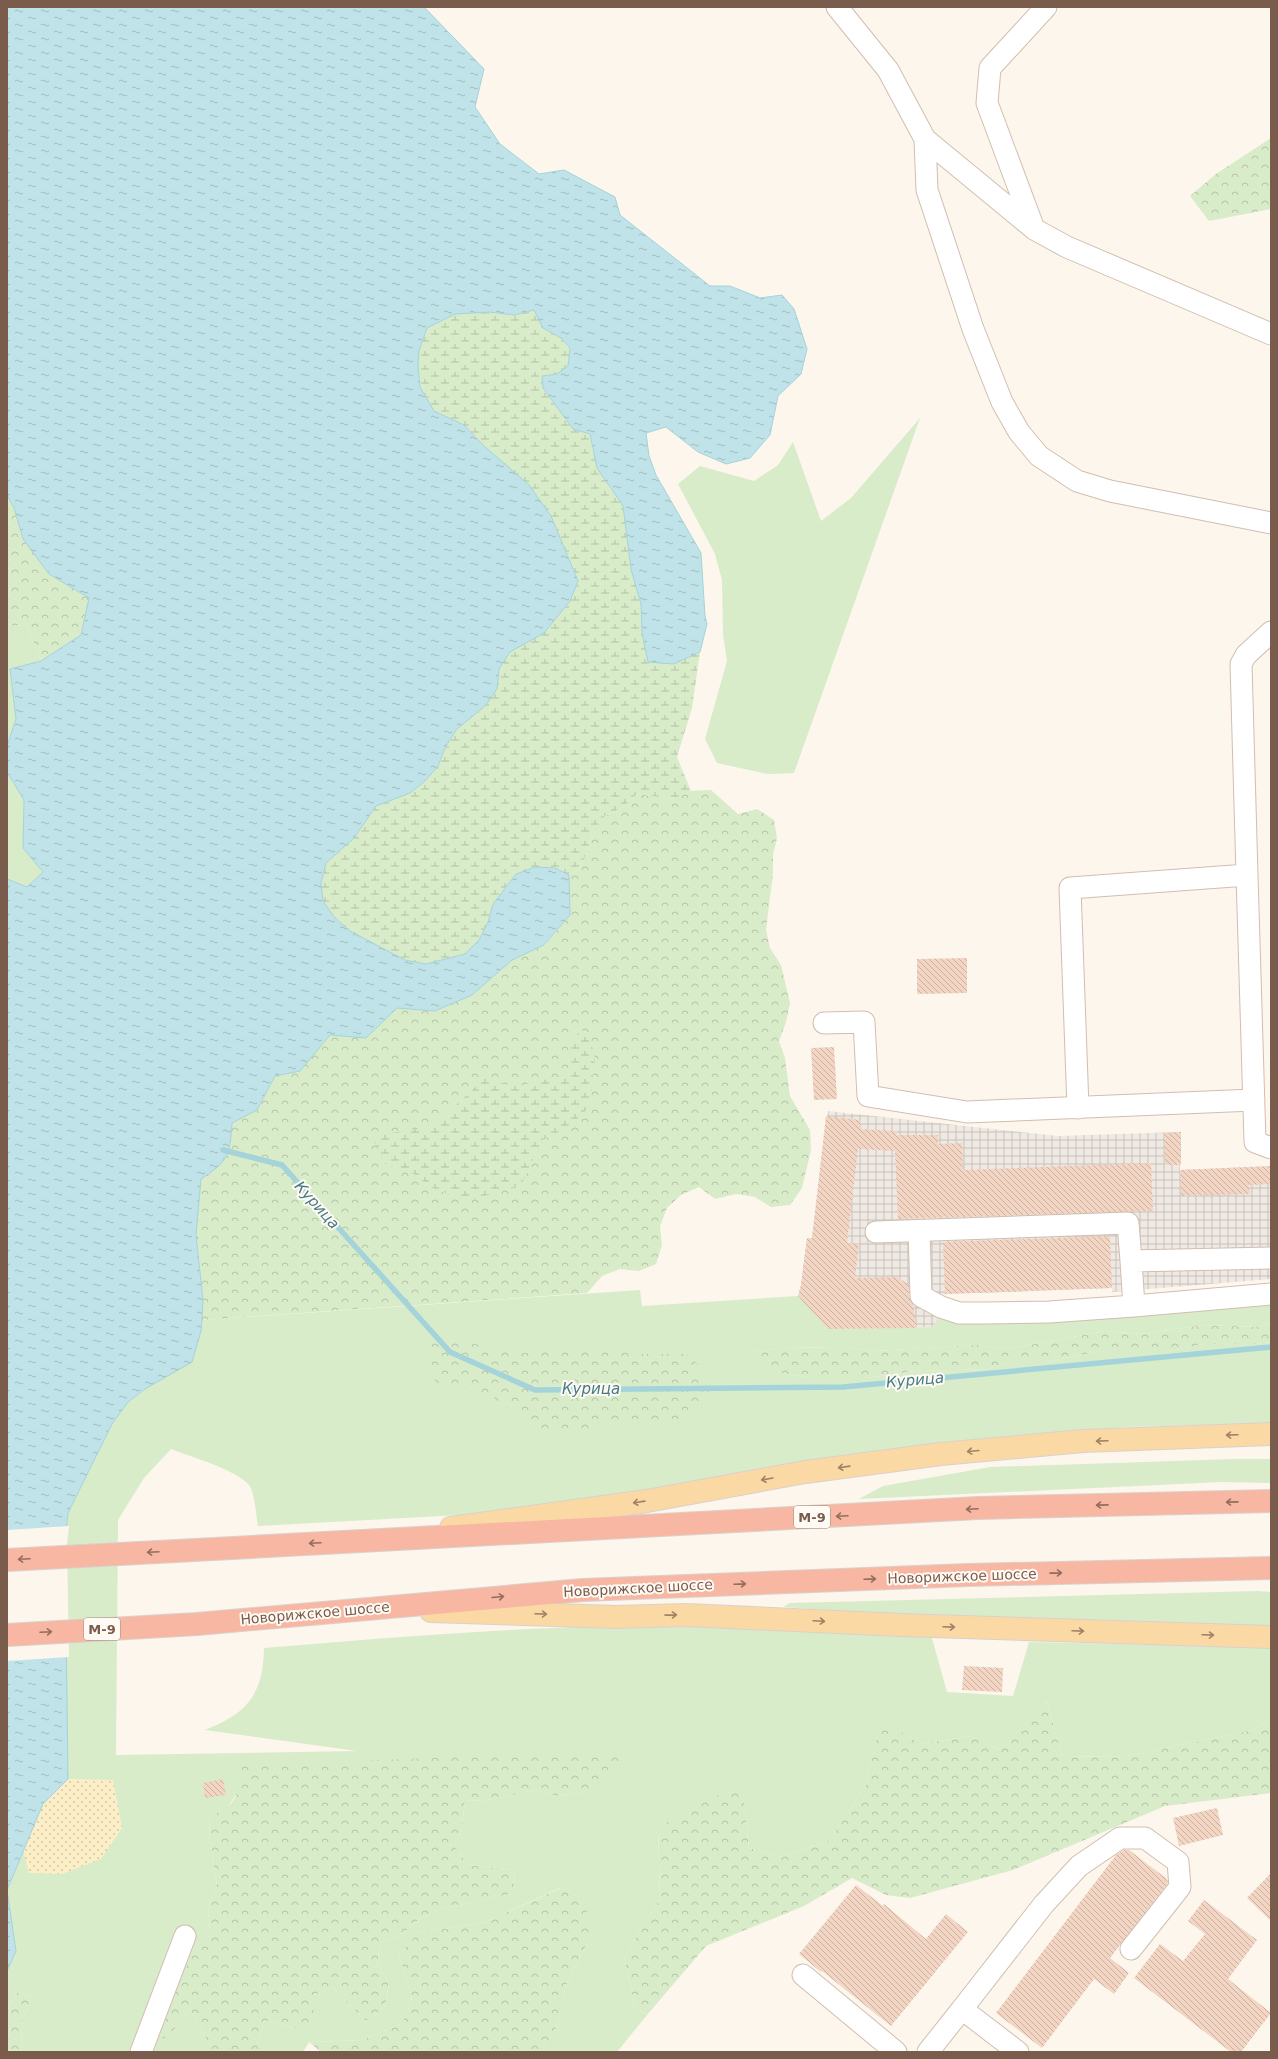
<svg xmlns="http://www.w3.org/2000/svg" width="1278" height="2059" font-family="'DejaVu Sans',sans-serif">
	<defs>
		<pattern id="industrial-grid" width="8" height="8" patternUnits="userSpaceOnUse"><rect width="8" height="8" fill="#efe9e4"/><path d="M0 4h8M4 0v8" fill="none" stroke="#c7c0bb"/></pattern>
		<pattern id="forest-crowns" width="20" height="18" patternUnits="userSpaceOnUse"><rect width="20" height="18" fill="#d8ecc9"/><path d="M2 6a3 3 0 1 1 6 0M12 15a3 3 0 1 1 6 0" fill="none" stroke="#b4c2a5"/></pattern>
		<pattern id="wetland-marsh" width="20" height="14" patternUnits="userSpaceOnUse"><rect width="20" height="14" fill="#d8ecc9"/><path d="M1 5h8M5 5V1M11 12h8M15 12V8" fill="none" stroke="#b4c2a5"/></pattern>
		<pattern id="sand-dots" width="8" height="8" patternUnits="userSpaceOnUse"><rect width="8" height="8" fill="#fcefc7"/><path d="M2 2h.1M6 6h.1" fill="none" stroke="#d1c5a4" stroke-width="1.8" stroke-linecap="round"/></pattern>
		<pattern id="water-ripples" width="26" height="14" patternUnits="userSpaceOnUse"><rect width="26" height="14" fill="#bfe3e8"/><path d="M2 4q2-2 4 0t4 0M15 11q2-2 4 0t4 0" fill="none" stroke="#a0bbbe"/></pattern>
		<pattern id="building-back-hatch" width="6" height="6" patternUnits="userSpaceOnUse"><rect width="6" height="6" fill="#f3d5c3"/><path d="M-1 5l2 2M0 0l6 6M5-1l2 2" fill="none" stroke="#cab0a1"/></pattern>
	</defs>
	<rect width="100%" height="100%" fill="#fdf6ec"/>
	<!-- industrial -->
	<path fill="url(#industrial-grid)" d="M828 1111 1058 1136 1181 1132 1180 1170 1271 1166V1279L1112 1292V1288L945 1294 934 1327 828 1329 798 1296 801 1285 807 1238H812Z"/>
	<!-- grass -->
	<path fill="#d8ecc9" d="M920 418 794 773 768 774 717 763 705 739 727 661 723 635 722 580 715 554 678 484 700 466 754 481 778 465 793 442 821 521 851 498Z
		M27 625 41 661 10 669 16 719 7 746V626Z
		M7 772 24 800 23 848 43 872 27 887 7 879Z
		M640 1290 642 1306 798 1296 829 1329 934 1327 938 1315 1271 1302V1323L1255 1327 1206 1325 1140 1334 1105 1331 1008 1349 976 1345 894 1350 877 1351 843 1347 778 1348 761 1352 754 1350 779 1373 812 1378H866L916 1371 986 1369 1017 1361H1050L1101 1351H1170L1204 1344H1255L1271 1342V1423L1127 1427 842 1455 654 1489 497 1513 258 1526C256 1516 255 1492 249 1485 235 1469 191 1457 171 1449L144 1478 118 1520 116 1755 357 1751 205 1730C248 1713 263 1694 264 1648 382 1638 501 1628 620 1626 724 1625 828 1632 932 1638L947 1692 1013 1696 1029 1642 1271 1647V1718L1253 1730 1128 1756 1062 1757 1047 1701 1000 1750 970 1736 920 1744 881 1720 866 1785 830 1840 782 1857 749 1848 744 1798 658 1827 660 1899 624 1957 635 2007 647 2015 617 2052H541L556 2028 566 1985 593 1932 560 1888 485 1922 418 1933 399 1955 412 1997 408 2012 401 2024 362 2040 309 2042 303 2052H259L258 2044 264 2020 295 2028 310 1997 332 1987 366 2021 385 2007 389 1983 377 1964 381 1942 402 1934 420 1918 441 1909 514 1893 515 1870 469 1865 455 1847 462 1826 465 1801 488 1800 534 1790 558 1796 581 1792 241 1766 239 1790 225 1811 209 1817 210 1840 217 1886 208 1908 210 1930 195 1949 170 2035 190 2009 214 2052H22L21 2024 32 1997 17 1993 7 2010V1971L16 1951 7 1890 43 1804 68 1513 112 1424 128 1402 145 1389 201 1331 202 1320Z
		M1235 1459H1271V1483L1221 1482 859 1499 883 1486 990 1467Z
		M1257 1591 1271 1592V1626L897 1615 784 1607 789 1603Z"/>
	<!-- forest -->
	<path fill="url(#forest-crowns)" d="M1271 138V209L1209 221 1190 196 1216 174Z
		M7 495 14 508 23 539 49 574 89 598 81 635 41 661 27 625 7 626Z
		M711 790 738 814 757 809 774 820 777 838 773 855V873L766 930 770 948 781 965 790 1003 786 1022 779 1041 785 1058 790 1096 810 1130 811 1150 802 1188 790 1205 771 1207 755 1197 736 1194 715 1199 699 1187 681 1195 667 1208 660 1226 662 1245 656 1264 639 1271 620 1269 602 1276 587 1293 202 1320 203 1300 196 1235 200 1179C228 1161 230 1156 232 1123L257 1110 275 1076 300 1071 330 1035 367 1037 397 1007 435 1011 472 995 512 960 545 945 570 915 569 875 579 869 588 851 592 830 605 816 623 807 637 794 674 799 691 791Z
		M1271 1323V1342L1255 1344H1204L1170 1351H1101L1050 1361H1017L986 1369 916 1371 866 1378H812L779 1373 763 1366 753 1350 761 1352 778 1348 843 1347 877 1351 894 1350 976 1345 1008 1349 1105 1331 1140 1334 1206 1325 1255 1327Z
		M440 1338 525 1353 597 1348 634 1354H686L699 1365 711 1397 700 1411 686 1419 655 1425 623 1419 592 1428 541 1431 488 1394 473 1389 441 1387 430 1375 432 1358 424 1345Z
		M1047 1701 1062 1757 1128 1756 1253 1730 1271 1718V1793L1165 1806 1013 1870 910 1898 886 1895 852 1878 804 1906 706 1946 647 2015 635 2007 624 1957 660 1899 658 1827 730 1789 744 1798 749 1848 782 1857 830 1840 866 1785 881 1719 920 1744 970 1736 1000 1750Z
		M571 1752 620 1757 619 1766 602 1783 581 1792 558 1796 534 1790 488 1800 465 1801 462 1826 455 1847 469 1865 515 1870 514 1893 441 1909 420 1918 402 1934 381 1942 377 1964 389 1983 385 2007 366 2021 332 1987 310 1997 316 2020 295 2028 264 2020 258 2044 259 2052H214L190 2009 170 2035 157 2041 183 1973 195 1949 210 1930 208 1908 217 1886 210 1840 209 1816C237 1807 239 1794 240 1766Z
		M561 1888 584 1903 593 1932 566 1985 556 2028 541 2052H321L309 2042 362 2040 401 2024 408 2012 412 1997 399 1955 418 1933 485 1922Z
		M17 1993 32 1997 21 2024 22 2052H7V2010Z"/>
	<!-- wetland -->
	<path fill="url(#wetland-marsh)" d="M534 310 543 328 561 338 570 349 568 366 557 374 542 376 543 388 573 429 590 434 592 448 610 488 623 506 631 569 641 604 642 633 648 662 674 664 700 652 692 708 677 757 691 791 674 799 637 794 623 807 605 816 592 830 588 851 579 869 569 875 555 868 535 867 516 874 493 904 488 922 479 940 465 954 426 964 405 960 350 931 335 918 323 901 321 883 326 863 354 838 376 806 410 793 425 781 438 766 445 748 456 730 486 705 497 689 499 669 510 652 526 642 570 601 578 581 551 516 464 425 434 411 420 387 418 366 419 351 427 328 455 314 489 312 514 315Z
		M582 1030C597 1049 596 1058 592 1081 591 1087 592 1094 591 1100 588 1116 556 1135 542 1140L521 1186 474 1199 457 1198 428 1186 416 1175 385 1164 372 1136 422 1128 438 1122 488 1075 504 1084 523 1085 572 1073 570 1041Z"/>
	<!-- sand -->
	<path fill="url(#sand-dots)" d="M68 1779 113 1780 122 1828 101 1859 62 1874 29 1873 23 1849 43 1804Z"/>
	<!-- water -->
	<path fill="url(#water-ripples)" stroke="#a5d3da" d="M7 7H424L484 69 475 107 500 144 539 174 564 170 615 197 620 215 710 286H730L760 298 782 295 794 309 807 349 801 374 778 396 770 435 750 458 726 464 698 452 666 427 646 433 649 456 656 475 701 553 705 616 707 624 700 652 674 664 648 662 642 633 641 604 631 569 623 506 597 468 590 434 573 429 543 388 542 376 557 374 568 366 570 348 561 338 543 328 534 310 514 315 489 312 455 314 427 328 419 351 418 366 420 387 434 411 464 425 484 446 529 485 551 516 578 581 570 601 544 633 510 652 499 669 497 689 486 705 456 730 445 748 438 766 425 781 410 793 376 806 354 838 326 863 321 883 323 901 335 918 350 931 405 960 426 964 465 954 479 940 488 922 493 904 516 874 535 867 555 868 569 875 570 915 544 945 512 960 472 995 435 1011 397 1008 366 1038 330 1035 300 1071 275 1076 257 1110 232 1123C230 1156 228 1161 201 1179L196 1235 203 1300 202 1320 201 1331 192 1362 145 1389 128 1402 112 1424 68 1513 65 1544 68 1779 43 1804 7 1890 16 1951 7 1971V879L27 887 43 872 23 848 24 800 7 772V746L16 719 10 669 41 661 81 635 89 598 49 574 23 539 14 508 7 495Z"/>
	<!-- pier -->
	<path fill="#fdf6ec" d="M69 1526 67 1544 69 1657 7 1661V1530Z"/>
	<g fill="none" stroke-linecap="round" stroke-linejoin="round">
		<!-- stream -->
		<path stroke="#a5d3da" stroke-width="5.5" d="M223 1150 282 1165 450 1352 535 1390 843 1387 1271 1347"/>
	</g>
	<!-- building -->
	<path fill="url(#building-back-hatch)" d="M967 958V993L917 994V959Z
		M834 1047 837 1099 814 1100 811 1048Z
		M826 1116 861 1120 860 1129 897 1131 896 1135H938V1144L962 1143 963 1170 1151 1163 1153 1211 898 1219 895 1151 858 1149 847 1243 859 1244 855 1278 897 1277 909 1285V1297L913 1304 917 1328 828 1329 798 1296 801 1285 807 1238H812Z
		M1181 1132V1165H1165L1164 1133Z
		M1271 1166V1184L1249 1185 1250 1194 1181 1196 1180 1170Z
		M1110 1236 1112 1288 945 1294 943 1242Z
		M964 1666 1003 1668 1002 1692 962 1690Z
		M223 1779 226 1795 205 1798 203 1783Z
		M1217 1808 1223 1835 1179 1846 1173 1818Z
		M1124 1850H1129L1167 1879 1168 1883 1110 1958 1129 1973 1114 1994 1094 1979 1042 2048 996 2013 1116 1855Z
		M1271 1873V1921L1247 1898Z
		M856 1885 883 1906 884 1904 926 1939 946 1914 968 1932 891 2026 822 1971 821 1972 799 1954Z
		M1204 1900 1257 1940 1228 1979 1271 2013 1241 2052H1231L1134 1978 1160 1944 1183 1961 1205 1934 1188 1921Z"/>
	<g fill="none" stroke-linecap="round" stroke-linejoin="round">
		<!-- minor casing -->
		<g stroke="#d1beb0" stroke-width="23">
			<path id="minor" d="M837 7 888 70 925 139 927 190 973 329 1002 402 1019 432 1039 456 1077 481 1110 491 1271 523
				M1046 7 990 68 987 103 1034 229 1067 247 1271 334
				M925 139 1033 228
				M1247 875 1255 1142 1271 1148
				M824 1023 864 1022 868 1096 967 1112 1254 1100
				M1078 1108 1070 888 1247 875 1241 664 1246 655 1271 632
				M919 1231 921 1296 941 1307 959 1313H986L1049 1312 1134 1306 1271 1294
				M876 1232 1128 1223 1131 1261 1271 1258
				M1131 1261 1134 1306
				M803 1975 896 2052
				M962 2009 1044 1904 1079 1866 1120 1838H1145L1178 1862 1180 1887 1131 1949
				M141 2052 185 1936
				M928 2052 962 2009 1018 2052"/>
		</g>
		<!-- major casing -->
		<g stroke="#dad1cd" stroke-width="24">
			<path id="major" d="M451 1528 647 1501 805 1472 941 1454 1083 1441 1271 1434
				M431 1611 616 1617 686 1615 901 1625 1271 1637"/>
		</g>
		<!-- highway casing -->
		<g stroke="#dad1cd" stroke-width="24">
			<path id="highway" d="M7 1560 978 1508 1271 1501
				M7 1635 197 1624 583 1590 968 1575 1271 1568"/>
		</g>
		<!-- minor -->
		<use href="#minor" stroke="#fff" stroke-width="21"/>
		<!-- major -->
		<use href="#major" stroke="#fbd9a5" stroke-width="22"/>
		<!-- highway -->
		<use href="#highway" stroke="#f7b7a3" stroke-width="22"/>
	</g>
	<!-- one-way arrows -->
	<defs><path id="oneway-shaft" d="M-6 0H5M1.5-3L5.5 0L1.5 3" fill="none" stroke-width="1.6" stroke-linecap="round" stroke-linejoin="round"/></defs>
	<g stroke="#a18267">
		<use href="#oneway-shaft" transform="translate(1232 1435) rotate(178)"/>
		<use href="#oneway-shaft" transform="translate(1102 1441) rotate(178)"/>
		<use href="#oneway-shaft" transform="translate(973 1451) rotate(175)"/>
		<use href="#oneway-shaft" transform="translate(844 1467) rotate(172)"/>
		<use href="#oneway-shaft" transform="translate(767 1479) rotate(170)"/>
		<use href="#oneway-shaft" transform="translate(639 1502) rotate(172)"/>
		<use href="#oneway-shaft" transform="translate(541 1614) rotate(2)"/>
		<use href="#oneway-shaft" transform="translate(671 1615) rotate(-1)"/>
		<use href="#oneway-shaft" transform="translate(819 1621) rotate(3)"/>
		<use href="#oneway-shaft" transform="translate(949 1627) rotate(2)"/>
		<use href="#oneway-shaft" transform="translate(1078 1631) rotate(2)"/>
		<use href="#oneway-shaft" transform="translate(1208 1635) rotate(2)"/>
	</g>
	<g stroke="#936e5e">
		<use href="#oneway-shaft" transform="translate(1232 1502) rotate(179)"/>
		<use href="#oneway-shaft" transform="translate(1102 1505) rotate(179)"/>
		<use href="#oneway-shaft" transform="translate(972 1509) rotate(177)"/>
		<use href="#oneway-shaft" transform="translate(842 1516) rotate(177)"/>
		<use href="#oneway-shaft" transform="translate(315 1543) rotate(177)"/>
		<use href="#oneway-shaft" transform="translate(153 1552) rotate(177)"/>
		<use href="#oneway-shaft" transform="translate(24 1559) rotate(177)"/>
		<use href="#oneway-shaft" transform="translate(1056 1573) rotate(-1)"/>
		<use href="#oneway-shaft" transform="translate(870 1579) rotate(-2)"/>
		<use href="#oneway-shaft" transform="translate(740 1584) rotate(-2)"/>
		<use href="#oneway-shaft" transform="translate(498 1597) rotate(-5)"/>
		<use href="#oneway-shaft" transform="translate(46 1632) rotate(-3)"/>
	</g>
	<g text-anchor="middle" dominant-baseline="central" stroke-width="4" stroke-linejoin="round" paint-order="stroke">
		<!-- shield labels -->
		<g fill="#fffaf3" stroke="#a28b7f" stroke-width="1">
			<rect x="794" y="1506" width="36" height="22" rx="3"/>
			<rect x="84" y="1618" width="36" height="22" rx="3"/>
		</g>
		<g font-size="13" font-weight="bold" fill="#7a5c4d">
			<text x="812" y="1517">М-9</text>
			<text x="102" y="1629">М-9</text>
		</g>
		<!-- street labels -->
		<g font-size="14" fill="#7a5c4d" stroke="#fffaf3">
			<text transform="translate(962 1576) rotate(-2)">Новорижское шоссе</text>
			<text transform="translate(638 1588) rotate(-3)">Новорижское шоссе</text>
			<text transform="translate(315 1613) rotate(-5)">Новорижское шоссе</text>
		</g>
		<!-- water labels -->
		<g font-size="15" font-style="italic" fill="#437c86" stroke="#fffaf3">
			<text transform="translate(317 1205) rotate(48)">Курица</text>
			<text transform="translate(915 1380) rotate(-5)">Курица</text>
			<text x="591" y="1389">Курица</text>
		</g>
	</g>
	<!-- border -->
	<rect width="1278" height="2059" fill="none" stroke="#7a5c4d" stroke-width="16"/>
</svg>
